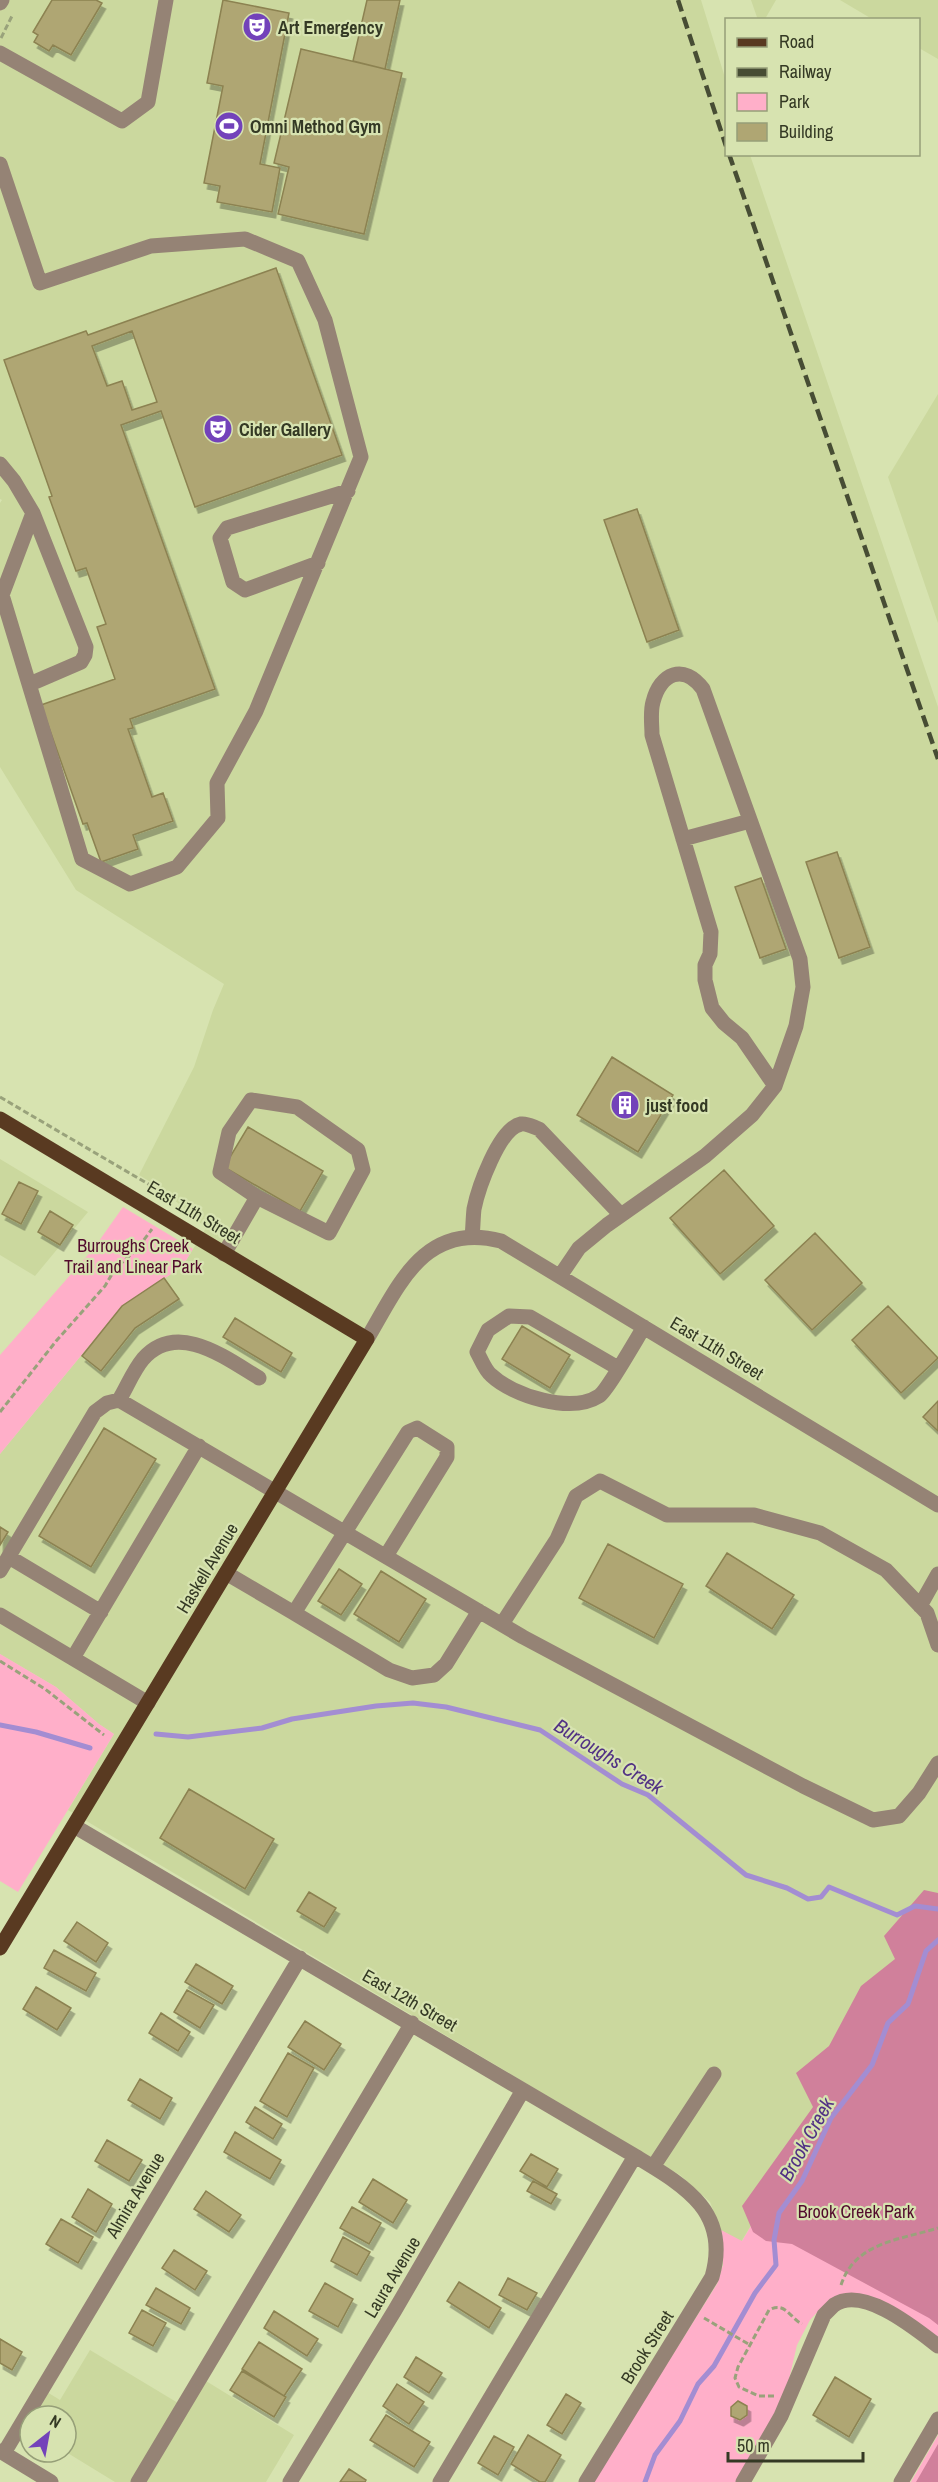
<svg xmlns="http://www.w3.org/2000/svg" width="938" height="2482" font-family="'Archivo Narrow',sans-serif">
	<defs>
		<filter id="shadow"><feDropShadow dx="3.5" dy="6" stdDeviation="0" flood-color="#0004"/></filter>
	</defs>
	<rect width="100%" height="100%" fill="#d7e3b0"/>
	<!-- built -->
	<path fill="#cbd89e" d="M0 0H701L726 81V154L750 155 938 707V1934L928 1931 741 2242 721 2230 710 2202 680 2175 68 1810 114 1734 99 1724 56 1687 0 1654V1454L122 1306 182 1267 206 1228 162 1189 139 1175 194 1067 213 1010 224 984 76 890 0 767V503L2 500 0 499Z
		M751 0H776L765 19 758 20Z
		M840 0H938V59L919 48 918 20 872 19Z
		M938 394V623L888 477Z
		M0 1159 88 1212 35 1276 0 1255Z
		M90 2350 178 2403 206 2381 294 2435 266 2482H115L66 2452V2416H30V2430L20 2425 42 2389 60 2400Z"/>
	<!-- green -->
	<path fill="#ffafc9" d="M123 1207 193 1249 182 1267 122 1306 0 1454V1355L94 1248Z
		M0 1654 56 1687 99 1724 114 1734 18 1892 0 1881Z
		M928 1931 938 1934V2337L912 2320 831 2300 822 2307 810 2320 797 2345 783 2405 737 2482H593L717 2284 723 2265 721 2230 742 2241Z
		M938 2435V2482H911L912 2480Z"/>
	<!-- forest -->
	<path fill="#d0809b" d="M924 1890 938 1893V2325L929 2318 792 2244 766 2241 753 2232 742 2206 813 2107 796 2073 829 2046 861 1986 895 1959 884 1936Z
		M938 2444V2482H916Z"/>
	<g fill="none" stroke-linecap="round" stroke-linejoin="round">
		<!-- stream -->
		<path stroke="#a38dd2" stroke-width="5" d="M0 1725 36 1732 90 1748
			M156 1734 188 1737 262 1728 292 1719 376 1706 413 1703 446 1707 540 1730 622 1784 648 1795 746 1875 787 1888 808 1899 821 1897 829 1887 897 1915 915 1906 938 1909
			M645 2482 655 2455 680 2421 698 2384 714 2366 755 2293 776 2265 774 2240 779 2213 802 2181 831 2118 872 2065 888 2023 908 2004 926 1951 938 1940"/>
	</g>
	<!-- building -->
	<path fill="#afa673" stroke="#8c8251" stroke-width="1.5" fill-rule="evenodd" filter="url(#shadow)" d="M52 0H96L102 3 71 55 53 45 49 51 34 42 38 35 33 32Z
		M223 0 289 13 260 164 280 168 272 212 217 202 220 186 204 183 223 86 207 83Z
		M367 0H400L385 69 353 61Z
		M301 49 402 73 364 234 278 214 289 167 274 163Z
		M276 268 342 455 195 507 161 411 121 425 215 689 130 719 133 728 128 729 152 797 163 793 173 821 133 835 138 849 101 862 87 823 83 824 41 705 115 679 97 627 106 624 86 568 76 571 49 497 52 496 4 360 86 331 88 335ZM132 331 157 402 132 410 122 381 107 386 92 346Z
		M637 509 679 630 647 642 604 520Z
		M837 852 870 947 839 958 806 862Z
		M761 878 786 949 760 958 735 887Z
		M612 1057 673 1095 638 1152 577 1115Z
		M248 1127 323 1171 300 1211 224 1167Z
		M724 1170 774 1226 720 1274 670 1218Z
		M19 1182 38 1191 21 1224 2 1214Z
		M50 1211 73 1225 60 1245 38 1232Z
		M815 1233 862 1283 812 1330 765 1280Z
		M164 1278 179 1299 135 1328 101 1371 82 1356 122 1306Z
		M888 1306 938 1358 901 1393 852 1340Z
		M235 1318 292 1353 281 1372 223 1337Z
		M522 1326 570 1355 550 1388 502 1359Z
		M938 1401V1431L923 1417Z
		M104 1428 156 1459 91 1567 39 1536Z
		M0 1527 8 1532 0 1545Z
		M608 1544 683 1584 654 1638 579 1598Z
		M727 1553 794 1595 772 1629 706 1586Z
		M339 1569 362 1584 341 1615 318 1601Z
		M381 1571 426 1599 399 1642 354 1614Z
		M189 1789 274 1839 245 1889 160 1838Z
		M309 1892 336 1908 324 1927 297 1911Z
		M77 1922 108 1943 96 1962 64 1941Z
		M54 1950 96 1973 86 1991 44 1968Z
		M196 1964 233 1986 222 2004 185 1982Z
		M36 1987 71 2008 57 2030 23 2009Z
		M187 1990 214 2005 200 2028 174 2012Z
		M161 2013 190 2032 178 2051 149 2033Z
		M305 2021 341 2044 324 2070 288 2047Z
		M288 2053 314 2068 287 2117 260 2101Z
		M140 2079 172 2098 160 2119 128 2100Z
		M255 2107 282 2124 273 2139 246 2122Z
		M235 2132 281 2160 270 2179 224 2152Z
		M107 2140 142 2160 129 2181 95 2161Z
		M531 2154 558 2169 547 2187 520 2171Z
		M373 2179 407 2200 393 2223 359 2202Z
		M533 2181 557 2194 551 2204 527 2191Z
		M88 2189 112 2204 96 2232 72 2217Z
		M206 2191 241 2215 229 2232 194 2209Z
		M352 2207 381 2223 369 2244 340 2228Z
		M61 2219 93 2237 78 2263 46 2244Z
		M343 2237 370 2252 357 2275 331 2261Z
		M174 2250 207 2271 195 2290 162 2268Z
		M508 2278 537 2293 527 2310 499 2295Z
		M459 2282 501 2308 489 2328 447 2301Z
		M325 2283 353 2299 338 2327 309 2311Z
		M156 2288 190 2308 181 2324 146 2305Z
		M142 2310 166 2323 153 2346 129 2333Z
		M274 2311 318 2339 307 2356 264 2328Z
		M0 2339 22 2352 12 2370 0 2363Z
		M259 2342 302 2369 284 2396 242 2369Z
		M416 2357 442 2373 429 2393 404 2377Z
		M242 2371 286 2397 274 2417 230 2390Z
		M835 2377 871 2399 849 2437 813 2415Z
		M397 2384 424 2402 409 2424 383 2406Z
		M566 2394 581 2403 562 2434 547 2425Z
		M738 2401 747 2406V2415L740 2420 731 2416V2407Z
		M386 2415 430 2442 414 2467 370 2440Z
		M528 2435 561 2455 545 2482H540L511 2464Z
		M494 2436 514 2447 498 2475 478 2463Z
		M349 2469 366 2480 365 2482H340Z"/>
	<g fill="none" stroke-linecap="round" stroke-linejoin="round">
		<!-- path -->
		<path stroke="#99a27b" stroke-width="3" stroke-dasharray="6 3" stroke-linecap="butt" d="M1 38 13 14
			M0 1097 172 1198 169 1203
			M0 1412 57 1340 105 1286 115 1269 137 1249 152 1229
			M0 1661 45 1689 104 1735
			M841 2285C855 2242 900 2240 938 2228
			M704 2318 750 2345
			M774 2396H759L739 2387 735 2378 738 2367 769 2310C785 2301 790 2318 802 2324"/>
		<!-- minor -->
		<path stroke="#958375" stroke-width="15" d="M0 3 2 0
			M0 53 122 121 148 102 166 0
			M0 164 40 283 151 246 245 239 298 261 325 320 361 457 256 711 217 783 218 818 177 867 130 884 82 859 2 595 33 513 14 481 0 464
			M318 563 245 590 233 582 220 538 227 528 348 491
			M30 684 81 662 85 655 86 647 33 513
			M683 839 750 821
			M472 1237C473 1228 473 1218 474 1209 478 1189 499 1128 521 1124 527 1123 533 1127 539 1129L621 1215
			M224 1254 257 1197 220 1172 229 1132 251 1100 297 1107 358 1150 363 1170 329 1233 257 1197
			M560 1276 579 1248 607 1225 705 1156 752 1115 775 1086 796 1026 803 987 800 959 703 689C684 663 660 673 653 702 650 712 652 725 652 735L711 932 710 954 705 965V980L712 1008 724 1023 742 1038 775 1086
			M367 1339C399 1285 424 1221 501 1241L938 1505
			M618 1368 530 1317 509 1316 488 1330 477 1352C481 1359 485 1370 491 1375 513 1396 571 1414 599 1396 607 1391 637 1338 644 1327
			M119 1400C127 1387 133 1371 143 1359 177 1320 226 1358 259 1378
			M386 1556 447 1457V1447L417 1428 408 1432 294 1613 389 1670 412 1678 434 1675 446 1664 479 1611
			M9 1557 101 1612
			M0 1571 95 1412 107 1403 119 1400 523 1637 803 1786 873 1820 899 1816 919 1793 938 1763
			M226 1573 294 1613
			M920 1606 938 1574
			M0 1615 148 1703
			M502 1624 557 1539 576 1496 600 1481 667 1515H754L820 1533 886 1570 927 1613 938 1645
			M73 1658 199 1446
			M74 1826 635 2156C683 2185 731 2211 712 2277L586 2482
			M653 2167 714 2074
			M0 2451 51 2482
			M4 2453 300 1958
			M138 2482 412 2023
			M290 2482 395 2310 523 2090
			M440 2482 635 2156
			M743 2482 781 2416 824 2315C827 2312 831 2308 834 2305 863 2285 916 2329 938 2346
			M901 2482 938 2419"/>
		<!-- major -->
		<path stroke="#593a21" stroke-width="15" d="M0 1119 367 1339 0 1948"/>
		<!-- rail -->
		<path stroke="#474d34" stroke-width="4.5" stroke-dasharray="12 6" stroke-linecap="butt" d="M678 0 726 146
			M729 154 938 759"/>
	</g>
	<!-- icons -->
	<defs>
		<g id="theatre-disc" transform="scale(1.5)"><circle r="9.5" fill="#7342ba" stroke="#d7e3b0"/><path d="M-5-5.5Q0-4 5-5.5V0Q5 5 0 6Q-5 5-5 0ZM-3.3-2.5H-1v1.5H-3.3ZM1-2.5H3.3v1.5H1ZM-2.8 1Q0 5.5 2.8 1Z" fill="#fff"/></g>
		<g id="stadium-disc" transform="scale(1.5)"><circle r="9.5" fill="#7342ba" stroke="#d7e3b0"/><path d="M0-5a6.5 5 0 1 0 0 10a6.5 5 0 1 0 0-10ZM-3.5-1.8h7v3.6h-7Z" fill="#fff"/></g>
		<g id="building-disc" transform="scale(1.5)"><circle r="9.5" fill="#7342ba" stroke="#d7e3b0"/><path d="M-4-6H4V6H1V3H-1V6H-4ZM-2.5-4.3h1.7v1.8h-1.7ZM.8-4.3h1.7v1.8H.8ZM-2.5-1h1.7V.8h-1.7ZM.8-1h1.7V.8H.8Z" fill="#fff"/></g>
	</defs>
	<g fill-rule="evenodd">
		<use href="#theatre-disc" x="257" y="27"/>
		<use href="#stadium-disc" x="229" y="126"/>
		<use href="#theatre-disc" x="218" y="429"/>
		<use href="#building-disc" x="625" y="1105"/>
	</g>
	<g text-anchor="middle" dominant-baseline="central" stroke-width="4.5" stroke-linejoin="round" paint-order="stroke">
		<!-- poi labels -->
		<g font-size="18" font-weight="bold" fill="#343924" stroke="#d7e3b0" text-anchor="start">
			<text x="278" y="27">Art Emergency</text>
			<text x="250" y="126">Omni Method Gym</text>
			<text x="239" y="429">Cider Gallery</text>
			<text x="646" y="1105">just food</text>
		</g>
		<!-- street labels -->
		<g font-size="18" fill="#343924" stroke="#d7e3b0">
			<text transform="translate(194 1212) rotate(31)">East 11th Street</text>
			<text transform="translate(717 1348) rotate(31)">East 11th Street</text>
			<text transform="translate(207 1568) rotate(-59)">Haskell Avenue</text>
			<text transform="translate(410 2000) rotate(30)">East 12th Street</text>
			<text transform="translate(135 2195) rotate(-59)">Almira Avenue</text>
			<text transform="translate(392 2277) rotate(-59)">Laura Avenue</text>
			<text transform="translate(647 2347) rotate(-58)">Brook Street</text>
		</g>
		<!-- park labels -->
		<g font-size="18" fill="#520a2c" stroke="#d7e3b0">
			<text x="133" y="1245">Burroughs Creek<tspan x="133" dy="21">Trail and Linear Park</tspan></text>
			<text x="856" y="2211">Brook Creek Park</text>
		</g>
		<!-- water labels -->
		<g font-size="20" font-style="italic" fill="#523284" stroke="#d7e3b0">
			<text transform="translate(609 1756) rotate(32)">Burroughs Creek</text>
			<text transform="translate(806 2139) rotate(-61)">Brook Creek</text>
		</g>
	</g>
	<!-- legend -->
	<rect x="725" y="18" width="195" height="138" fill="#d7e3b0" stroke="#969f78" stroke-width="1.5"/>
	<rect x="737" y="38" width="30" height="9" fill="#593a21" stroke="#969f78" stroke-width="1.5"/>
	<text x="779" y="48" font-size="18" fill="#343924">Road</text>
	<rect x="737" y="68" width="30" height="9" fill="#474d34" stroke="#969f78" stroke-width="1.5"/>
	<text x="779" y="78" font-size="18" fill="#343924">Railway</text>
	<rect x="737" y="93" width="30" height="18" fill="#ffafc9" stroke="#969f78" stroke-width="1.5"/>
	<text x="779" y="108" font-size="18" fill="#343924">Park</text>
	<rect x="737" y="123" width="30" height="18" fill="#afa673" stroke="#969f78" stroke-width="1.5"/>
	<text x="779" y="138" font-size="18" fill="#343924">Building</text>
	<!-- north arrow -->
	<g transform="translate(48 2434) rotate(31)"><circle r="28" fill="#d7e3b0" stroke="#969f78" stroke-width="1.5"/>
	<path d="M0-4.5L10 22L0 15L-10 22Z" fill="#7342ba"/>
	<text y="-9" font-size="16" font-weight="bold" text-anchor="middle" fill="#343924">N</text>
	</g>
	<!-- scale -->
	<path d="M728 2452v9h135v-9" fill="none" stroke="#343924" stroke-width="3"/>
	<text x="737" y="2452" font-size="18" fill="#343924" stroke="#d7e3b0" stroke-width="4.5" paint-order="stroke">50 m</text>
</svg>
